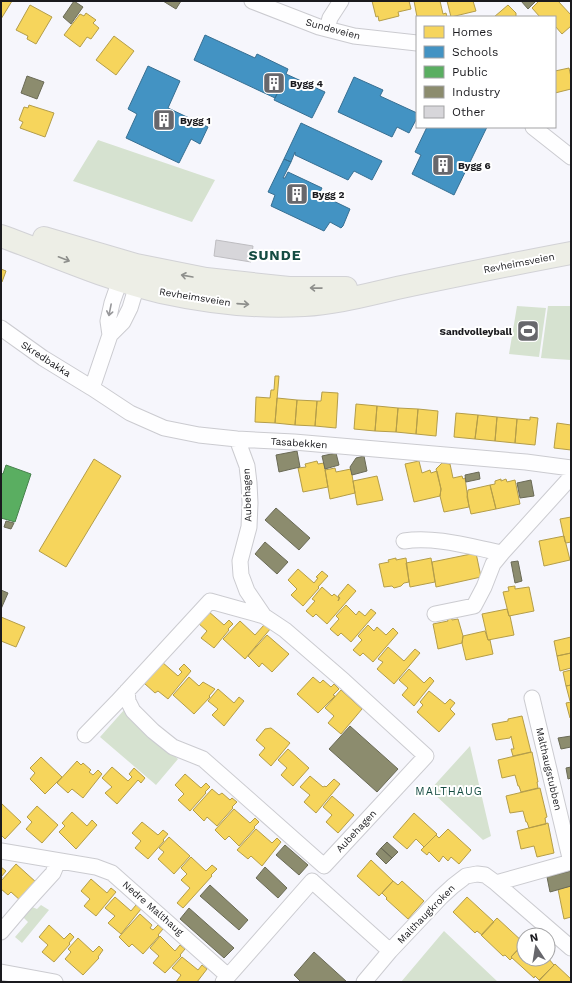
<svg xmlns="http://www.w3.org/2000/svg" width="572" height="983" font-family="'Work Sans',sans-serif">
	<rect width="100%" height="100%" fill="#f6f6fc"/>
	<!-- green -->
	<path fill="#d6e2d0" d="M98 140 215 180 192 222 73 181Z
		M517 306 546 308 539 357 509 354Z
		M548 306H571V360L541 358Z
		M124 710 178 759 156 785 100 737Z
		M470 746 491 836 483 840 430 790Z
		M41 905 49 910 22 943 15 937 28 922 23 917 32 907 37 909Z
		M444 931 498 982H401Z"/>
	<!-- homes -->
	<path fill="#f6d55c" stroke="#b49d49" d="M1 1H12L1 19Z
		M372 1H409L411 9 398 12 399 16 379 21 378 16 376 17Z
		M414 1H440L443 14 446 13 447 17H417Z
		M447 1H473L476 11 451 17Z
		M539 1H558L571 15V26L562 34 555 26V17H540L532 8Z
		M30 5 52 17 36 44 27 39 28 36 16 30Z
		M508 5 516 13V17H494Z
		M86 13 96 20 93 23 99 28 91 39 87 37 80 47 64 35 80 14 84 16Z
		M114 36 134 51 116 75 96 60Z
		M569 68 571 77V89L555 93V71Z
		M29 105 54 113 45 137 20 128 23 122 19 120 24 107 28 108Z
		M1 269 6 271 2 282 1 281Z
		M275 376H279L275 423 255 422 256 397 270 398 271 390H274Z
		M322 392 338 393 336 428 315 426 317 401H321Z
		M277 398 297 400 295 425 275 423Z
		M297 400 317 401 315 426 295 425Z
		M356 404 377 406 375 431 354 429Z
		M377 406 398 408 396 432 375 431Z
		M398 408 418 409 416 434 396 432Z
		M418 409 438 411 436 436 416 434Z
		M456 413 478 415 475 439 454 437Z
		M478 415 497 417 495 441 475 439Z
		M497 417 517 419 515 443 495 441Z
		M530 417 538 418 535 445 515 443 517 419 530 420Z
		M557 423 571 425V450L554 448Z
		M94 459 121 476 66 567 39 551Z
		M317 461 318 464 324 463 328 487 303 492 298 468 306 467 305 464Z
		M419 461 422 473 430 470 431 473 437 471 441 489 440 496 414 502 405 464Z
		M442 463 450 464 453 478 462 476 463 479 465 478 469 507 444 512 440 496 441 489 436 469Z
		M335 468 336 472 351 469 355 493 330 499 325 470Z
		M377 476 383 500 357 505 353 481Z
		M501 479V481L506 479 507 482 515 480 520 504 496 509 490 485 495 484V481Z
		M490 485 496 509 471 514 467 497 468 490Z
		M571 517V542L566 543 565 542 560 519Z
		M564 536 570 560 544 566 539 541Z
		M476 553 481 577 436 587 432 562Z
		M396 558V560L406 558 409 582 404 583 401 586 394 588 392 586 384 587 379 564 389 562 388 560Z
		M431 558 435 582 410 587 406 563Z
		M298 569 314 583 318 578 316 577 322 571 328 576 318 587 319 588 303 606 291 595 297 589 288 580Z
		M348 584 356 591 327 624 316 614 313 617 306 611 315 601 312 599 322 587 332 596 334 594 339 598 338 601 340 598 338 596Z
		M515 586V589L529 587 534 611 509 616 503 592 509 591 508 587Z
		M346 605 356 615 359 611 365 616 371 609 376 613 351 642 341 633 338 636 330 629 339 619 336 616Z
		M507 609 509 616H510L514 635 488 640 482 614Z
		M208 611 224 625 229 620 233 624 228 629 229 630 214 648 201 638 207 631 198 623Z
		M1 617 25 627 16 647 1 641Z
		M451 617 452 620 458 619 463 636 462 643 438 649 433 624 448 621 447 618Z
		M240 621 255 635 264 625 271 628 245 659 223 639Z
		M368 625 374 631 377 627 386 635 393 628 398 633 373 662 363 653 360 656 353 650 362 640 358 636Z
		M485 631 488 640H490L493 654 466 660 462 643 463 636Z
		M267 635 289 654 272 672 262 663 259 667 248 656Z
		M571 637V653L557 656 554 641Z
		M388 647 404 661 415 649 420 653 394 684 377 669 383 662 378 659Z
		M571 653V668L560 671 557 656Z
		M162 662 178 676 182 672 179 669 184 664 191 671 168 699 158 691 155 693 144 683Z
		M409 669 424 683 430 677 434 681 414 706 402 695 408 688 399 680Z
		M571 670V685L566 686 563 672Z
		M189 677 199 686 203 682 215 689 209 696 210 697 194 714 173 695Z
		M313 677 320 683 323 680 331 687 334 684 339 689 333 695 335 696 318 713 297 694Z
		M571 685V701H570L566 686Z
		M218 689 234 703 239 697 244 701 224 726 212 715 218 709 208 701Z
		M341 690 362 709 341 734 328 723 334 716 325 708Z
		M429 691 445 704 450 699 455 703 450 709 455 714 439 732 417 712 423 705 420 702Z
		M571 702V718H570L566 703Z
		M522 716 531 752 513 756 511 749H514L511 736 510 738 496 740 492 724 508 721V719Z
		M271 728 290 743 271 766 259 755 265 748 256 740 265 729Z
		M288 749 309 768 293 786 281 775 287 768 278 760Z
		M532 752 538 782H537L538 788 521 792 519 786H518L515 775 502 778 498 760Z
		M41 757 62 777 45 794 30 779 35 773 30 768Z
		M77 761 81 765 83 763 91 770 89 772 93 775 98 770 102 774 83 798 72 789 68 793 57 783Z
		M112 767 128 781 132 777 129 774 134 768 145 778 141 783 138 780 117 804 105 793 112 787 102 778Z
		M185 774 201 788 206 783 210 787 205 792 206 793 190 811 178 800 184 794 175 785Z
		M310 776 323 787 325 786 326 787 334 779 340 784 316 813 304 802 310 795 300 787Z
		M540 788 547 817 545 818 546 824 529 828 527 822H526L523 811 510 813 506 796Z
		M212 789 219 795 222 793 230 800 232 798 237 802 232 807 233 808 217 826 207 817 204 821 193 810Z
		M332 796 354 815 338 833 326 822 332 815 323 807Z
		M1 803 21 822 5 839 1 835Z
		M37 806 58 825 42 843 26 829 32 822 27 817Z
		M234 809 250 823 255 818 259 822 254 827 255 828 239 846 229 836 225 840 215 830Z
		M72 812 87 826 92 820 97 825 76 849 59 832 65 826 62 823Z
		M414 813 437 834 424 847 416 839 407 849 393 837Z
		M142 822 158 835 163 830 168 834 163 840 164 841 148 859 135 848 141 841 132 833Z
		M548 823 554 853 537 857 534 846 521 849 517 831Z
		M256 829 272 843 277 838 281 842 262 866 251 856 248 859 237 850Z
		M448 829 471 850 459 864 451 857 448 861 443 856 439 862 429 852 427 855 421 850 436 835 439 838Z
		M169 837 190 856 174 874 158 859 164 852 159 848Z
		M191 857 206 871 212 865 217 869 211 875 212 876 183 908 177 903 190 888 181 880 187 874 181 868Z
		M371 860 393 881 379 896 357 876Z
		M16 864 37 883 21 901 11 892 8 895 1 889V881Z
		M1 867 6 871 1 877H2L1 879Z
		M91 879 107 893 111 888 116 892 96 916 84 906 90 899 81 891Z
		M393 881 398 885 402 881 424 901 408 919 386 899 387 898 382 893Z
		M571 886V917L564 919 558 889Z
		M115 897 131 911 136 905 141 909 121 934 108 923 115 916 105 908Z
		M467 897 494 922 482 935 477 931 475 933 453 912Z
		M140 914 152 925 150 928 153 930 158 925 163 929 158 935 159 936 143 954 132 944 129 947 119 937Z
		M497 918 524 943 511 957 512 958 510 960 505 955 503 956 481 935Z
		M49 925 64 939 70 933 74 937 69 943 70 944 54 962 42 952 48 945 39 937Z
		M160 936 175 951 180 945 185 949 180 955 181 956 165 973 153 963 159 956 150 948Z
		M78 938 93 952 99 946 103 950 98 957 99 958 83 975 65 959 71 952 68 949Z
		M524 943V959H548V958L554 965 539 980 535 976 534 978 511 957Z
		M182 957 198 970 202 965 207 969 197 982H176L181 975 172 968Z
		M555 964 571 979V982H538Z"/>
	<!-- schools -->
	<path fill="#4393c3" stroke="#376f92" d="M205 35 255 58 257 54 288 69 286 74 325 92 312 118 274 100 277 94 275 98 194 60Z
		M148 66 180 81 168 108 208 127 200 144 191 139 179 163 126 138 137 114 128 109Z
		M354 77 383 90 380 96 417 113V118L409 133 397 127 392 137 338 112Z
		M301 123 382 161 372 180 354 171 348 180 295 155V152L291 162 284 159Z
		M427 127H487L454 195 412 174 421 155 415 152Z
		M284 159 291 162 283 178H285L288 172 322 188 319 194 350 209 343 226 341 228 330 222 324 231 271 206 275 195 268 192Z"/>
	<!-- public -->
	<path fill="#5aae61" stroke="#47824d" d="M6 465 31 474 15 522 1 518V519V473L3 474Z"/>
	<!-- industry -->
	<path fill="#8c8c6e" stroke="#6a6a56" d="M74 1 83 7 71 24 63 17Z
		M163 1H181L176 9Z
		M521 1H536L528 9Z
		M27 76 44 82 37 99 21 93Z
		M297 451 300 467 279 472 276 455Z
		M336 453 339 465 325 469 322 456Z
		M364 456 367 471 352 475 350 467 356 458Z
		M479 472 480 479 466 482 465 475Z
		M531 480 534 496 520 498 517 483Z
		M276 508 310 538 299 550 265 520Z
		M6 521 14 523 11 529 4 527Z
		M265 542 288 562 277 574 255 554Z
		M518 561 522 581 515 583 511 562Z
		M1 590 8 593 1 609Z
		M350 726 398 769 377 792 329 749Z
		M571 736V747L561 749 558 738Z
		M571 767V778L568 779 566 768Z
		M387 842 398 852 392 858 381 848Z
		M285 845 308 865 299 875 276 855Z
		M381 848 392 858 386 864 376 854Z
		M265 867 287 888 278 898 256 878Z
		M571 871V886L550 892 547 877Z
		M210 885 248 920 239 930 200 896Z
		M189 908 234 948 224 958 180 919Z
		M314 952 347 982H301L294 975Z"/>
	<!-- building -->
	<path fill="#d7d6da" stroke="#bebdc1" d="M216 240 253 246 251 262 214 256Z"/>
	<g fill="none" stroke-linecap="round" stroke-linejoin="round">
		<!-- street casing -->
		<g stroke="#cbcbd0" stroke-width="17">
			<path id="street" d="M252 1 319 27 354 36 417 43
				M327 29 330 18 341 1
				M533 127 571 157
				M1 328 43 358 92 388 130 413 164 428 199 435 237 439 294 442 526 462 571 468
				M110 335 108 321 112 303 120 280 127 273
				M92 388 110 335 123 322 130 308 137 285V276
				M404 541C435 536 471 547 502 553L571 477
				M435 614 474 606 484 587 493 564 502 553
				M127 691 128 701 133 711 153 731 173 747 203 759 324 866 426 756 344 681 285 630 264 616 247 591 241 575 240 561 249 527 250 503 249 483 247 466 237 439
				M532 698 571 862
				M85 735 117 702 210 601 264 616
				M1 851 96 867 112 873 228 976
				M496 883 571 862
				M1 932 23 906 53 873 58 861
				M1 972 55 982
				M223 982 312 881 390 951
				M364 982 390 951 441 897 453 886 466 876 477 874 485 875 496 883 571 948"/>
		</g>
		<!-- primary casing -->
		<g stroke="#d2d2d6" stroke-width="24">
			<path id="primary" d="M1 236C54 255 106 279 161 292 207 302 257 308 304 305 341 303 376 292 411 285 464 274 518 263 571 253
				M44 238 136 265 206 279 289 288H346"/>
		</g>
		<!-- street -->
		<use href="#street" stroke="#fefeff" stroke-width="15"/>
		<!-- primary -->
		<use href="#primary" stroke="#edeee6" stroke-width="22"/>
	</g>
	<!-- one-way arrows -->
	<defs><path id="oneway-shaft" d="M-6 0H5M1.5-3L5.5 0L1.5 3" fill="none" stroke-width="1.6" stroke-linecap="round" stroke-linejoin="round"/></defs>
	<g stroke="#8e8f8c">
		<use href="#oneway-shaft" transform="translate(64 259) rotate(21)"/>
		<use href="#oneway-shaft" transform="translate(187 276) rotate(-170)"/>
		<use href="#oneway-shaft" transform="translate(316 288) rotate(-179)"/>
		<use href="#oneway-shaft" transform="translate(243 304) rotate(4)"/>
	</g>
	<use stroke="#97979a" href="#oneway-shaft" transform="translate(110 310) rotate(101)"/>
	<!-- icons -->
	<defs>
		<g id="building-square" transform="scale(1.15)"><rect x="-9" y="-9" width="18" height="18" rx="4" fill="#67676c" stroke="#fff"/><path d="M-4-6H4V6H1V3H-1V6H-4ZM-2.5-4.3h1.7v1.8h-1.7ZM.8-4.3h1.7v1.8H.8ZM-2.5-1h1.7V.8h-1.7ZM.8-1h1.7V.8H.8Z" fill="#fff"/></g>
		<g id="stadium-square" transform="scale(1.15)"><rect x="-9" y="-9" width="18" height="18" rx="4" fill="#67676c" stroke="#fff"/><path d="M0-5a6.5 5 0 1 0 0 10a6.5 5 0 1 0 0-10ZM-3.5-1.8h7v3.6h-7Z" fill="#fff"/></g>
	</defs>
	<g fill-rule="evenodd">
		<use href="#building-square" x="274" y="83"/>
		<use href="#building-square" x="164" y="120"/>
		<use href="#building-square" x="443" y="165"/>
		<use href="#building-square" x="297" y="194"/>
		<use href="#stadium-square" x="528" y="331"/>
	</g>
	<g text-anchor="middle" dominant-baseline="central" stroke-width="4" stroke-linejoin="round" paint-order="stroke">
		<!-- street labels -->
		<g font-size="10" fill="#1a1a1e" stroke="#fff">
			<text transform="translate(333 29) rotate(15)">Sundeveien</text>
			<text transform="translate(519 263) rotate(-11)">Revheimsveien</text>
			<text transform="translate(195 297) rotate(9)">Revheimsveien</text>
			<text transform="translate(46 359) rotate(33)">Skredbakka</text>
			<text transform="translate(299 443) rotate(4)">Tasabekken</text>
			<text transform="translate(247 495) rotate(-92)">Aubehagen</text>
			<text transform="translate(549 769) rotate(77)">Malthaugstubben</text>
			<text transform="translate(356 831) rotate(-47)">Aubehagen</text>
			<text transform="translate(153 908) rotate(41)">Nedre Malthaug</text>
			<text transform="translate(426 914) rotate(-46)">Malthaugkroken</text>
		</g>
		<!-- poi labels -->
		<g font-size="10" font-weight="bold" fill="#1a1a1e" stroke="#fff" text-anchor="start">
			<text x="290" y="83">Bygg 4</text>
			<text x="180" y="120">Bygg 1</text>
			<text x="458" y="165">Bygg 6</text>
			<text x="312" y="194">Bygg 2</text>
			<text x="512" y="331" text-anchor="end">Sandvolleyball</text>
		</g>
		<!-- neighbourhood labels -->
		<g font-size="11" letter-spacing="1" fill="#154c42" stroke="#fff">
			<text x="449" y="791">MALTHAUG</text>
		</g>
		<!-- district labels -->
		<g font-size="14" font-weight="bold" letter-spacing="1" fill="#154c42" stroke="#fff">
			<text x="275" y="255">SUNDE</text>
		</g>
	</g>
	<!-- border -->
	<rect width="572" height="983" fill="none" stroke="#1a1a1e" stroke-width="4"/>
	<!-- legend -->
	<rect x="416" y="16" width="140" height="112" fill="#ffffff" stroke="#a3a3a5"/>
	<rect x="424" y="26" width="20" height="12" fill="#f6d55c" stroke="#a3a3a5"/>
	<text x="452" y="36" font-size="12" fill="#1a1a1e">Homes</text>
	<rect x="424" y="46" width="20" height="12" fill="#4393c3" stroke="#a3a3a5"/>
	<text x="452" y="56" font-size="12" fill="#1a1a1e">Schools</text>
	<rect x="424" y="66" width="20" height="12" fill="#5aae61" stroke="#a3a3a5"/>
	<text x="452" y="76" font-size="12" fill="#1a1a1e">Public</text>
	<rect x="424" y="86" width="20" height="12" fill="#8c8c6e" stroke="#a3a3a5"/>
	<text x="452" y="96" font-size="12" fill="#1a1a1e">Industry</text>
	<rect x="424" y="106" width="20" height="12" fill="#d7d6da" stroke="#a3a3a5"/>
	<text x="452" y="116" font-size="12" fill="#1a1a1e">Other</text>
	<!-- north arrow -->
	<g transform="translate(536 947) rotate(348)"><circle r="19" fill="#ffffff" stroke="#a3a3a5"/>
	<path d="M0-3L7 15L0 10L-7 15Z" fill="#67676c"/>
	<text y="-6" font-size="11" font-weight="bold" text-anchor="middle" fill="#1a1a1e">N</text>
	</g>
</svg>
